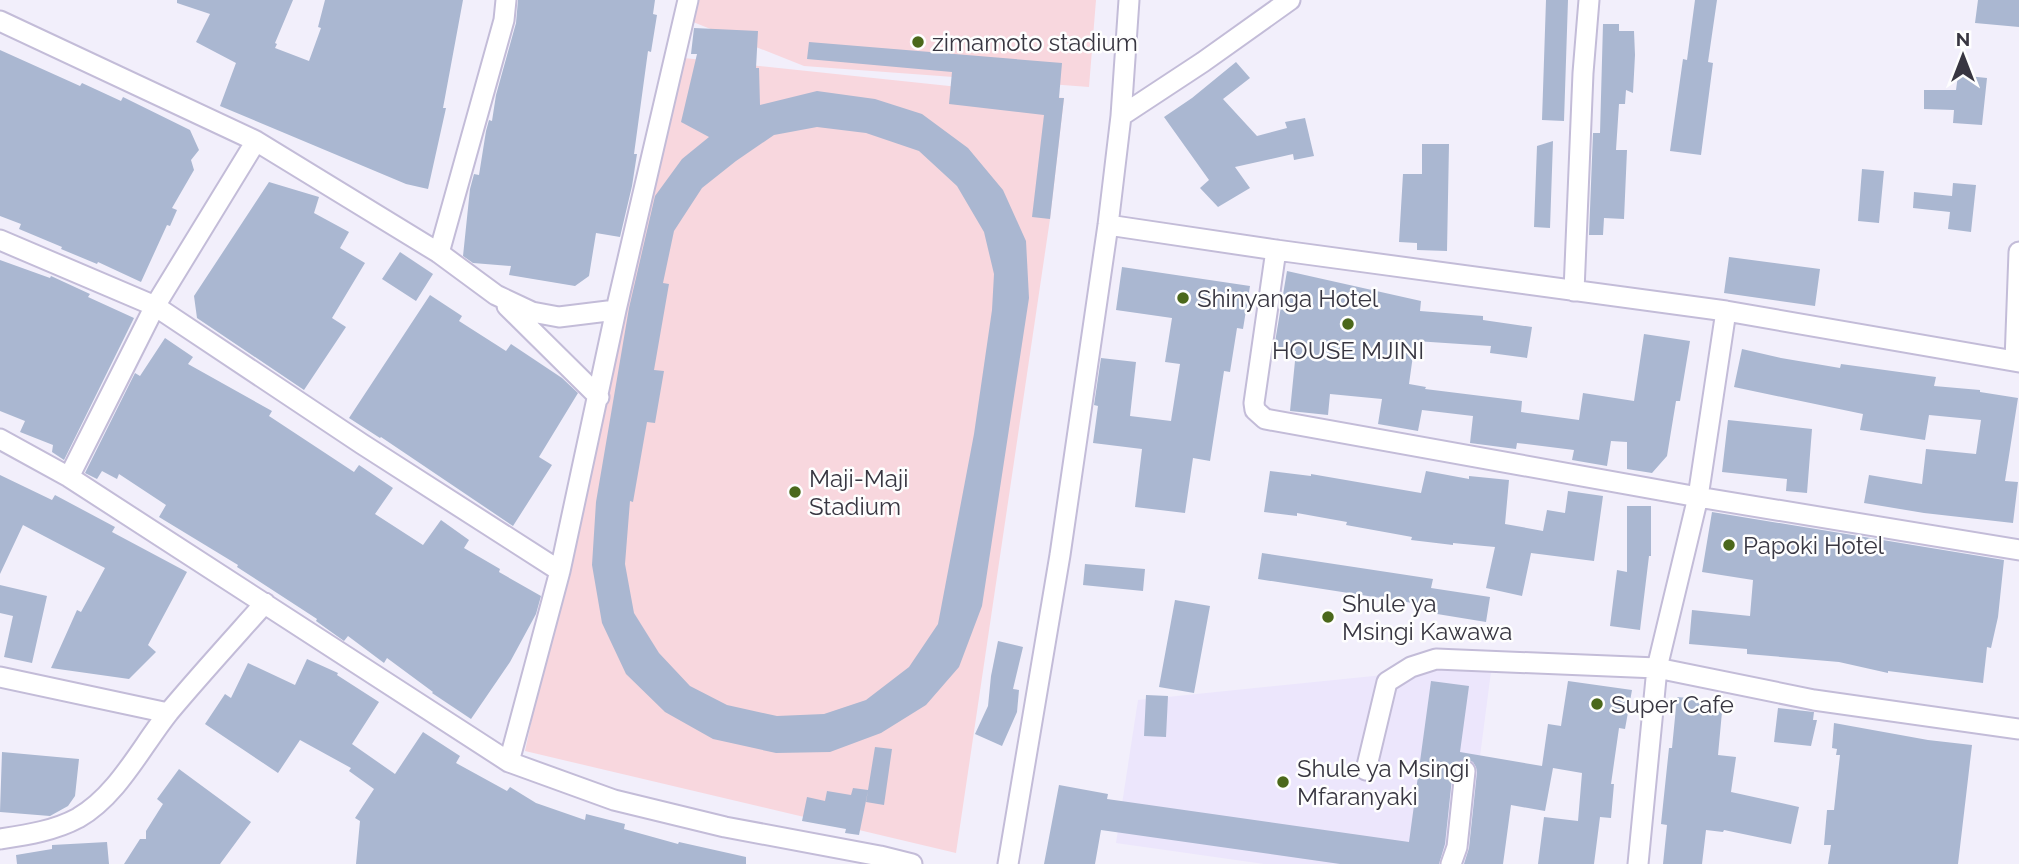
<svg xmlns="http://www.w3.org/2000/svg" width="2019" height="864" font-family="Raleway,sans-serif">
	<rect width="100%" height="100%" fill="#f2effb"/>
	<!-- built -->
	<path fill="#ece6fc" d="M1492 664 1466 864H1264L1116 843 1138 700Z"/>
	<!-- green -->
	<path fill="#f8d7de" d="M687 0H1096L1089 87 804 66 683 18Z
		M665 56 1064 98 1050 219 956 853 525 751 637 233Z"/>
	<!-- building -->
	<path fill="#aab7d1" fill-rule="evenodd" d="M177 0H293L275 43 277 44 275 48 309 61 321 28 318 27 325 0H463L443 108H446L428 189 406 184 220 106 236 63 196 42 210 14 177 3Z
		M518 0H655L653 14 657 15 651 52 648 51 634 154H637L632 186 620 237 596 233 589 276 575 286 509 275 511 266 473 263 463 256 470 189 474 174 479 175 486 131 489 120 492 121 496 95 516 23Z
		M1546 0H1568L1564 121 1542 120Z
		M1695 0H1717L1708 62 1713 63 1701 155 1670 151 1683 59 1687 60Z
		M1978 0H2019V27L1975 23Z
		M1603 24H1619V31H1634L1635 55 1633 93 1626 90 1625 104H1619L1616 150H1627L1624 219 1604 218 1603 235H1589L1593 133H1600Z
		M694 28 758 31 756 68H759L760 105 817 91 875 99 922 114 968 148 1003 190 1026 241 1029 298 982 606 959 667 926 705 881 733 830 752 776 753 713 739 665 712 626 674 602 623 592 565 596 502 629 308 655 196 682 159 709 137 681 122 697 54H691ZM817 127 866 133 919 151 957 186 984 232 994 274 992 310 974 434 938 624 909 667 866 700 824 714 777 716 727 705 690 686 659 653 634 613 625 564 630 501 633 502 647 422 655 423 664 371 654 370 669 284 663 283 674 231 702 188 736 161 774 135Z
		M809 42 1062 63 1059 98H1064L1050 219 1032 217 1044 115 949 104 952 72 807 59Z
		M0 50 80 86 82 83 121 101 123 97 190 130 199 150 191 160 194 170 172 208 177 210 170 226 167 225 141 282 98 262 97 264 61 249 62 247 19 229 21 224 0 216Z
		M1236 62 1250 78 1223 99 1257 136 1287 128 1285 122 1305 118 1314 156 1294 160 1293 154 1235 167 1250 188 1218 207 1200 188 1209 180 1164 117 1192 98Z
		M1958 75 1987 78 1982 125 1953 123 1954 110 1924 109V90H1956Z
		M1553 141 1550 228 1534 227 1537 146Z
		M1422 144H1449L1447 251 1417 250V243L1399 242 1403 174H1422Z
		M1862 169 1884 171 1879 223 1858 221Z
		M269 182 319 197 314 213 349 232 340 248 365 263 332 318 346 327 304 390 197 318 194 296Z
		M1953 183 1976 185 1971 232 1948 229 1950 212 1913 208 1914 192 1952 196Z
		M400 252 433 274 416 301 382 279Z
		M1729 257 1820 269 1815 306 1724 293Z
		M0 260 50 278 51 276 90 294 88 297 134 318 64 460 52 452 53 445 20 432 25 421 0 411Z
		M1122 267 1250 286 1243 329 1237 328 1230 372 1224 371 1210 461 1193 458 1185 513 1135 507 1142 449 1093 443 1098 406 1094 405 1101 358 1136 362 1130 416 1171 421 1180 364 1165 362 1172 318 1116 310Z
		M1287 271 1421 301 1420 311 1483 316V320L1532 327 1527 358 1490 353 1491 346 1415 341 1409 384 1426 387 1425 389 1522 401 1521 412 1579 420 1583 393 1634 401 1644 334 1690 341 1680 401H1676L1667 456 1652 473 1627 469V442L1611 441 1607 466 1572 460 1574 450 1517 443 1516 449 1470 443 1473 416 1422 410 1418 431 1378 424 1382 399 1330 394 1328 415 1290 411 1296 351 1274 348Z
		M430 295 462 316 459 321 506 351 511 344 562 378 578 393 539 457 552 465 513 526 381 437 380 438 349 418Z
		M165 338 193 357 188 364 272 411 269 416 354 472 359 465 393 488 375 514 423 545 441 520 469 540 464 548 500 569 499 572 541 596 536 614 510 662 471 719 432 693 433 692 387 658 384 663 348 636 344 641 316 621 317 619 237 567 238 565 159 517 166 505 119 474 117 479 102 471 97 479 85 473 135 373 140 376Z
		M1742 349 1781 358 1840 368 1841 364 1936 377 1934 386 1980 390V392L2018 398 2005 481 2018 482 2013 523 1924 513 1864 503 1869 475 1922 484 1926 449 1976 454 1981 420 1929 415 1925 440 1860 430 1863 414 1734 387Z
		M1728 420 1812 429 1807 493 1786 491 1787 479 1722 472Z
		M1270 471 1311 476V474L1421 493 1426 471 1469 479V476L1509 480 1505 524 1543 531 1547 510 1565 513 1568 491 1603 496 1594 561 1531 553 1522 596 1486 588 1495 547 1453 543V545L1411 540 1412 537 1346 525 1347 522 1297 513V516L1264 512Z
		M0 475 52 500 55 495 115 527 112 532 187 572 148 645 156 652 129 679 51 668 77 610 81 612 105 568 23 525 0 574Z
		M1627 506H1651V556H1649L1640 630 1610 626 1617 570 1627 572Z
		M1712 512 2004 560 1998 617 1991 648 1987 647 1983 683 1888 671V673L1839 662 1747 654V649L1689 644 1692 610 1750 616 1753 580 1702 572Z
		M1262 553 1433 579 1431 588 1490 597 1486 622 1431 613 1432 606 1258 579Z
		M1085 564 1145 569 1143 591 1083 585Z
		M0 585 47 596 32 663 4 657 13 616 0 613Z
		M1175 600 1210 606 1194 693 1159 687Z
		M998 641 1023 647 1013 689 1019 690 1017 712 1002 746 975 734 988 706 991 676Z
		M307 659 338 673 337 675 379 702 352 744 395 774 423 732 460 756 456 763 507 791 510 787 536 803 585 820 586 814 625 824 624 829 678 844 679 842 746 857V864H356L360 821 355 818 374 789 349 771 351 768 300 740 278 773 205 724 225 694 231 698 248 663 295 685Z
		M1431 681 1469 686 1460 752 1542 766 1548 724 1561 726 1568 681 1632 690 1625 729 1619 728 1611 784H1614L1611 818 1600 817 1594 864H1538L1544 817 1578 821 1582 773 1553 768 1545 811 1511 805 1503 864H1464L1469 848 1477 772 1476 767 1473 762 1466 759 1456 763 1453 769 1445 844 1439 864H1340L1101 830 1095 864H1044L1059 785 1108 794 1107 799 1409 842Z
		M1146 695 1168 696 1166 737 1144 736Z
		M1677 697 1723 701 1718 755 1736 757 1731 792 1799 807 1791 844 1724 830 1723 832 1706 830 1702 864H1663L1667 825 1661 824 1669 748H1672Z
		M1778 708 1814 712 1813 720H1817L1811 746 1774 742Z
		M1834 723 1928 740 1972 745 1958 864H1828L1831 845H1824L1827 810H1834L1840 755H1836L1837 749 1832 748Z
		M875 747 892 749 884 805 866 802 868 791 859 835 845 833 846 829 802 821 807 797 825 801 827 791 851 795 853 788 868 790Z
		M2 752 79 759 75 796 68 806 50 816 0 812Z
		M179 769 251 822 220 864H124L140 839H146V831L163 804 157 799Z
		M107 842 109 864H17L16 855 52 849V845Z"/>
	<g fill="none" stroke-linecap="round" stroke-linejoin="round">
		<!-- minor casing -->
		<g stroke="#c3bcd8" stroke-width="23">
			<path id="minor" d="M0 21 256 141 439 253 496 295 532 312 559 317 616 310
				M1121 116 1203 62 1290 0
				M1108 225 1276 250 1726 311 2019 362
				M0 240 155 306 362 444 560 571
				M1276 250 1254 403 1255 410 1265 419 1698 497 2019 550
				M439 253 504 20 506 0
				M1574 291 1583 73 1589 0
				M507 306 599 397
				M2015 361 2019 252
				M0 439 69 477 509 762 614 800 725 827 880 856 912 864
				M69 477 155 306 256 141
				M0 677 168 713
				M509 762 560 571 616 310 688 0
				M1366 770 1387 682 1411 667 1436 659 1657 668 1814 700 2019 729
				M0 839C26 835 54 831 78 818 118 795 141 747 169 712 200 675 233 639 265 603
				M1008 864 1060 555 1108 225 1121 116 1129 0
				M1451 864 1457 847 1465 771
				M1638 864 1657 668 1698 497 1726 311"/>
		</g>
		<!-- minor -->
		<use href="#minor" stroke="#fff" stroke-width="19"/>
	</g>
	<!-- markers -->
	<g fill="#4b681b" stroke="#fefefe" stroke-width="2.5">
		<circle cx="918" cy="42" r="7"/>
		<circle cx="1183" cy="298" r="7"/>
		<circle cx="1348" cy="324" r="7"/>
		<circle cx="795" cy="492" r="7"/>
		<circle cx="1729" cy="545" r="7"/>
		<circle cx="1328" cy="617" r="7"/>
		<circle cx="1597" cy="704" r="7"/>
		<circle cx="1283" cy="782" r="7"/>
	</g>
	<g text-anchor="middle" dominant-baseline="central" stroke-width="5" stroke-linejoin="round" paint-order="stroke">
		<!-- poi labels -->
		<g font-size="24" fill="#383641" stroke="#fefefe" text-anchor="start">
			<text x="932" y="42">zimamoto stadium</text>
			<text x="1197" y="298">Shinyanga Hotel</text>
			<text x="1348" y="350" text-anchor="middle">HOUSE MJINI</text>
			<text x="809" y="478">Maji-Maji<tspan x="809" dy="28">Stadium</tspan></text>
			<text x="1743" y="545">Papoki Hotel</text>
			<text x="1342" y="603">Shule ya<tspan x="1342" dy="28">Msingi Kawawa</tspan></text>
			<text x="1611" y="704">Super Cafe</text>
			<text x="1297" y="768">Shule ya Msingi<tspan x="1297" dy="28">Mfaranyaki</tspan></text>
		</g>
	</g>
	<!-- north arrow -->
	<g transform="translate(1963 56)" stroke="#fefefe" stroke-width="5" paint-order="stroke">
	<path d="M0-5L12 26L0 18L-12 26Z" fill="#383641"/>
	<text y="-10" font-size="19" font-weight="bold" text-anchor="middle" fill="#383641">N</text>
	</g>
</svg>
